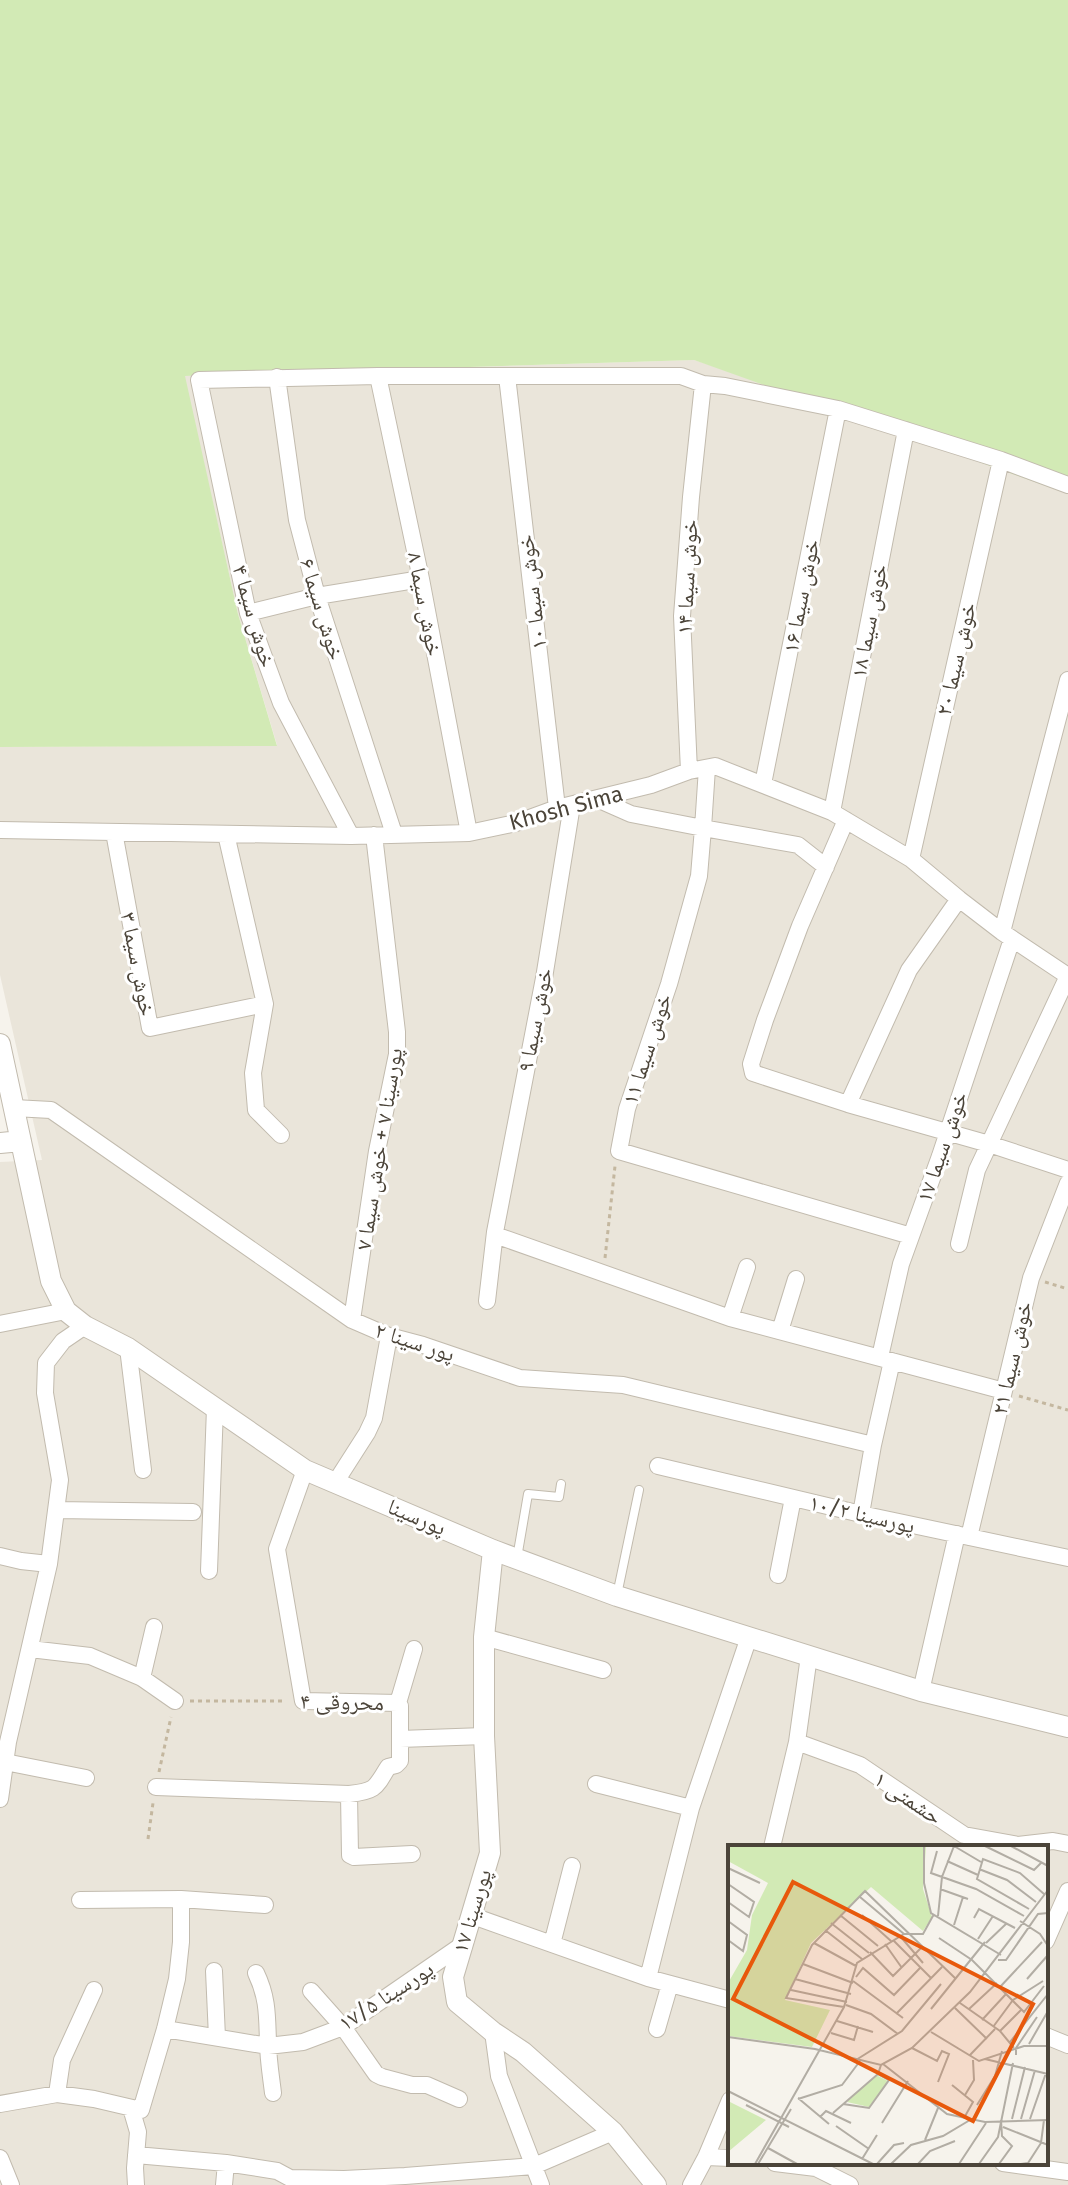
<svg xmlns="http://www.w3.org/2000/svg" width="1068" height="2185" font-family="'Fira Sans','Noto Naskh Arabic',sans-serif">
	<rect width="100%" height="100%" fill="#f6f3ec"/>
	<!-- residential -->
	<path fill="#eae5da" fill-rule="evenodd" d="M694 360 1068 479V2185H0V1162L42 1160 0 975V747L277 745 238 614 184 376ZM730 1847H1046V2163H730Z"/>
	<!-- green -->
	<path fill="#d2eab5" d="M0 0H1068V494L694 360 185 376 238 614 277 746 0 747Z"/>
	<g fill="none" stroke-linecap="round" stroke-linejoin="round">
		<!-- service casing -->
		<g stroke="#c2bbae" stroke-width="10">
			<path id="service" d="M517 1558 528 1494 559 1497 561 1484
				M617 1595 639 1490"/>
		</g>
		<!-- minor casing -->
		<g stroke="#c2bbae" stroke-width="18">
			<path id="minor" d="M378 376 421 579 469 833
				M507 376 557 808
				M277 377 297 520 317 596 394 834
				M248 613 317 596 421 579
				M707 768 703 828 798 845 826 867
				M689 771 682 616 691 497 703 384
				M763 784 838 409
				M597 799 631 814 703 828 699 876 669 984 627 1109 619 1151 911 1236
				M832 812 906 430
				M846 820 800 926 765 1020 751 1064 753 1073 848 1104 989 1144 1068 1170
				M0 830 351 836 469 833 516 823 557 808 651 785 689 771 715 766 832 812 911 859 959 899 1002 932 1068 976 977 1170 959 1244
				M114 832 150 1028 265 1004
				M226 834 265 1004 253 1073 256 1110 281 1135
				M351 836 281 703 248 613 199 380 378 376H681L703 384 725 386 838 409 1001 460 1068 485
				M911 859 1001 460
				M1002 932 1068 680
				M848 1104 909 970 959 899
				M14 1108 51 1110 352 1320 389 1336 423 1345 520 1378 623 1385 873 1445
				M495 1235 730 1318 1004 1391
				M487 1301 495 1232 544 978 572 805
				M730 1318 747 1267
				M352 1320 377 1151 397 1054V1032L374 835
				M0 1324 66 1311
				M780 1331 796 1279
				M128 1348 143 1470
				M880 1357 901 1264 940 1156 1012 939
				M658 1466 861 1514 1068 1558
				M335 1483 367 1433 374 1418 389 1336
				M56 1510 193 1512
				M861 1514 873 1445 892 1361
				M969 1537 1031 1278 1068 1183
				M0 1556 21 1561 49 1564
				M209 1571 215 1408
				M778 1575 793 1498
				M484 1637 603 1670
				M30 1649 90 1656 142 1678 175 1701
				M142 1678 154 1627
				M921 1691 957 1534
				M398 1703 414 1649
				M400 1739 484 1736
				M797 1742 860 1765 964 1835 1018 1845 1053 1841 1068 1844
				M5 1762 86 1778
				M596 1784 691 1808
				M156 1787 349 1794C375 1791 375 1789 388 1767L396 1765 400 1761V1706L398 1703 303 1701 277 1549 305 1470
				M349 1794 350 1855 354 1857 412 1854
				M0 1799 8 1742 49 1564 60 1480 45 1393 46 1363 63 1341 85 1326
				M772 1847 797 1742 809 1656
				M80 1900 181 1899 265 1905
				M470 1915 648 1978 730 2000
				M1046 1941 1068 1891
				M552 1944 572 1866
				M214 1971 217 2037
				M256 1973C268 1998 267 2016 268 2042 268 2059 271 2076 273 2093
				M648 1978 691 1808 749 1637
				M311 1991 343 2027 376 2074 382 2077 412 2085H427L459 2099
				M165 2029 268 2046 303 2042 343 2027 462 1945
				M657 2029 670 1984
				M493 2032 499 2076 541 2185
				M1046 2036 1068 2045
				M57 2094 62 2060 94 1990
				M0 2104 57 2094 94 2099 141 2110 165 2029 177 1979 181 1942V1899
				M131 2108 138 2132 135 2168 136 2185
				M136 2155 226 2163 277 2171 290 2178 344 2179 405 2176 534 2166 613 2132
				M706 2157 730 2158
				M0 2158 11 2185
				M775 2163 816 2168 850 2185
				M1003 2163 1068 2172
				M224 2185 226 2163
				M691 2185 706 2157 730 2100"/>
		</g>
		<!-- tertiary casing -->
		<g stroke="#c2bbae" stroke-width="22">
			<path id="tertiary" d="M0 1044 51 1281 66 1311 85 1326 128 1348 305 1470 493 1550 617 1596 921 1691 1068 1727
				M0 1143 21 1141
				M493 1550 484 1637V1736L490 1853 453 1977 457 2002 493 2032 523 2052 613 2132 656 2185"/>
		</g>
		<!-- path -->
		<path stroke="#c4b79f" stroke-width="3" stroke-dasharray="4 4" stroke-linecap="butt" d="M605 1258 615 1166
			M1045 1282 1068 1289
			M1019 1396 1068 1410
			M190 1701H286
			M159 1772 171 1717
			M148 1839 153 1803"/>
		<!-- service -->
		<use href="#service" stroke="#fff" stroke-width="8"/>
		<!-- minor -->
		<use href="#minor" stroke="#fff" stroke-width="16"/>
		<!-- tertiary -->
		<use href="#tertiary" stroke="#fff" stroke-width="20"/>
	</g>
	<g text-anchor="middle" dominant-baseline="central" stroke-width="6" stroke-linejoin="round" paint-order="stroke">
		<!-- street labels -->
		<g font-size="22" fill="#4b4439" stroke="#fff">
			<text transform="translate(687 577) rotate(-87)">خوش سیما ۱۴</text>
			<text transform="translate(532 592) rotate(-97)">خوش سیما ۱۰</text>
			<text transform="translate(801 596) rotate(-79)">خوش سیما ۱۶</text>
			<text transform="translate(425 604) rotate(79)">خوش سیما ۸</text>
			<text transform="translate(322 609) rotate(73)">خوش سیما ۶</text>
			<text transform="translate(254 616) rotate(74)">خوش سیما ۴</text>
			<text transform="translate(869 621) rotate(-79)">خوش سیما ۱۸</text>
			<text transform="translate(956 659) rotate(-77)">خوش سیما ۲۰</text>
			<text transform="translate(566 808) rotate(-15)">Khosh Sima</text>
			<text transform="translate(138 964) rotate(79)">خوش سیما ۳</text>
			<text transform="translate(535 1020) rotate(-79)">خوش سیما ۹</text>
			<text transform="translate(647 1049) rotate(-72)">خوش سیما ۱۱</text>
			<text transform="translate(942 1147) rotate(-71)">خوش سیما ۱۷</text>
			<text transform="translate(379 1149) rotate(-81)">پورسینا ۷ + خوش سیما ۷</text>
			<text transform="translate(415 1342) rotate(18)">پور سینا ۲</text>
			<text transform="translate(1012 1358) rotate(-77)">خوش سیما ۲۱</text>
			<text transform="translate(862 1514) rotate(13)">پورسینا ۱۰/۲</text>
			<text transform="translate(417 1517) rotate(23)">پورسینا</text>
			<text transform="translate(342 1702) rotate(1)">محروقی ۴</text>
			<text transform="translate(908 1798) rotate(34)">حشمتی ۱</text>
			<text transform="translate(472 1911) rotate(-73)">پورسینا ۱۷</text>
			<text transform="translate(386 1996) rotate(-33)">پورسینا ۱۷/۵</text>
		</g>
	</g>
	<!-- overview -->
	<g transform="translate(728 1845)">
		<rect width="320" height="320" fill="#f6f3ec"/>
		<path d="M0 1H198L195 44 204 72 195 86 143 42 83 98 57 155 102 165 84 202 0 191V138L19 105 24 70 40 38 0 16ZM148 230 160 236 141 262 119 257ZM0 256 38 275 0 307Z" fill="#d2eab5"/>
		<path fill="none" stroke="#b2ada4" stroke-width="2" d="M196 1V38L203 68 273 110M226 1 253 17M257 1 306 25 313 18M283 1 320 21M209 6 203 28 248 44 296 71M219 16 250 30M0 23 32 38M251 24 279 35 308 57M0 39 26 57 21 72 0 57M212 44 240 54M132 52 176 89M301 64 249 34 255 14 292 28 316 49M112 70 150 101M134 70 163 96M210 71 214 32 226 1M246 73 251 64 287 83M0 76 19 90 15 106 0 95M292 76 312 89 320 101M103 78 141 108M226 80 235 52M97 85 134 114M172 91 195 118M211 93 244 115 296 167 316 141M250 94 265 71M165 95 203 133M86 98 128 121M258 98 279 78M157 99 174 123M142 107 165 131 193 103M270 115H278L310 69 320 68M75 119 125 138M128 132 135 123 166 150 192 123M67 134 123 149M299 134 320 110M125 136 175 173M272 142 314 97M63 145 119 157M232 158 272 186 286 203M118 160 143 169 170 189M116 162 58 153 84 100 137 46 228 134M227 163 259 194M203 164 257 97M241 164 269 138M168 169 214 122M254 175 278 149M109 176 145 187M265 182 285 155 315 136M272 186 294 164M203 187 251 216 296 201H320M103 188 126 195 130 181M0 192 87 204 153 220 184 203 242 147 320 45M282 197 320 149M301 199 320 166M184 203 209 216 214 206 221 209 210 237M242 210 267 184M288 210V203L309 172M257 214 320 229M128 215 174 186 213 139M155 219 219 269 257 277 320 275M224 240 245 257 236 273M0 246 145 319M237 250 246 235 245 215M70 253 101 279M70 254 114 240 132 216M115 259 141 263 161 235 150 229M18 260 61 282M249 260 267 231 274 206M105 268 150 229 153 220M92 272 98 266 123 278M284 274 297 222M293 274 307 225M302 274 318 228M154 278 180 236M108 281 141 304M275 282 320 300M197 295 210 263M40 303 69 319M134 314 149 290M27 319 116 162 129 118 176 89H195L206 69M30 319 63 264M149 319 166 300 176 298M163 319 183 300 215 291 242 275M190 319 202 306 227 296M231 319 258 278M251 319 270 292 285 218M271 319 284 301 274 291 273 275M293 319 300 318 313 298 316 275"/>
		<path fill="#e8590c" fill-opacity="0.15" stroke="#e8590c" stroke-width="4" d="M65 37 305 159 245 276 5 154Z"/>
		<rect width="320" height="320" fill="none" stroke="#4b4439" stroke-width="4"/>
	</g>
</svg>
